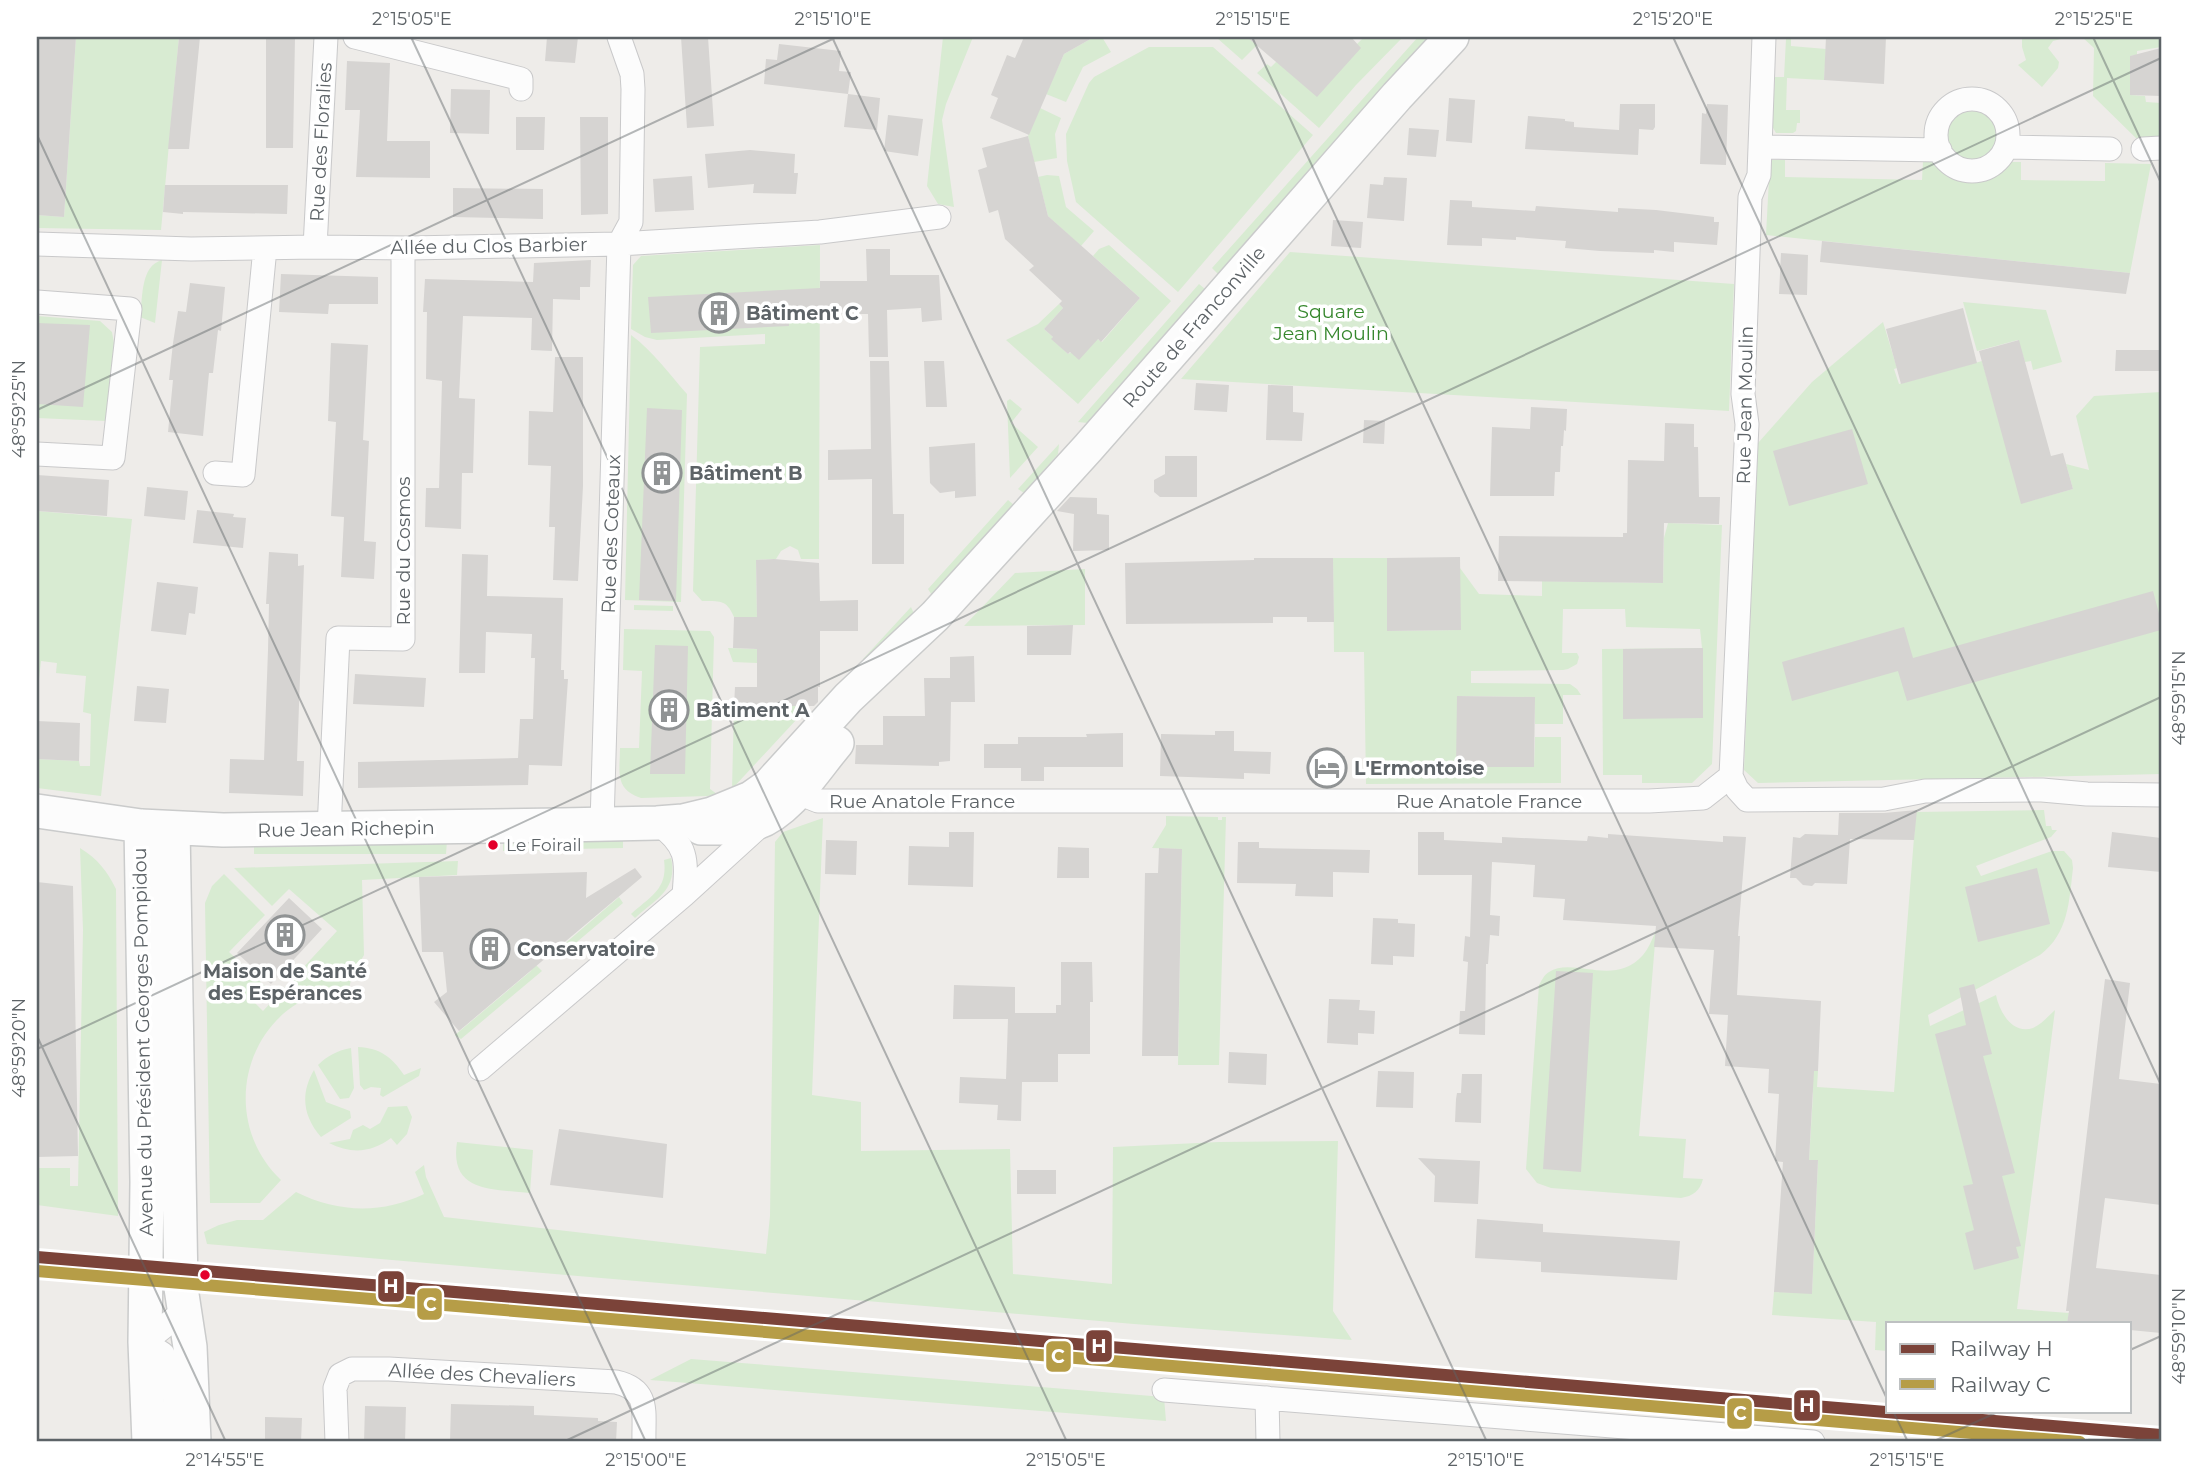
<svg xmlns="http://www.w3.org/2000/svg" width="2198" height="1479" font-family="Montserrat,sans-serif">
	<rect width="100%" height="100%" fill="#eeece9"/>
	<!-- green -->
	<path fill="#d8ebd2" d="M76 37H179L161 230 37 228V215L64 217Z
		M943 37H973L946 104 942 120 954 207 938 204 927 186Z
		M1094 37H1102L1111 52 1083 67 1066 102 1046 94 1064 54Z
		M1207 37H1247L1257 45 1242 60 1217 38Z
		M1364 37H1403L1356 85 1319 128 1257 73 1267 64 1271 67 1276 62 1357 44Z
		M1418 37H1429L1219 275 1212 268Z
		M2022 37H2069L2053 41 2048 48 2059 62 2058 68 2042 87 2018 65 2026 60 2022 47Z
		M2082 37H2161V47L2137 51V55L2130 56V95L2145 96 2146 102 2161 103V143L2142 144 2093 96 2094 48Z
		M1786 39H1791V46L1826 49 1824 80 1787 78 1786 110H1800V123H1797L1796 131 1793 133H1776L1772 126 1775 77H1784Z
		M1149 47H1213L1313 135 1178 292 1076 202 1067 161 1066 134 1089 83 1094 77Z
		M1040 108 1061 118 1055 134 1057 158 1034 162 1028 136Z
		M1947 136a25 25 0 1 1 50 0a25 25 0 1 1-50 0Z
		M1770 160H1785V177L1922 180 1923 161H1939C1959 182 1988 185 2006 162H2021V180L2105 181V163L2151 164 2130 273 1766 235Z
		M1047 175 1059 176 1066 207 1094 231 1081 246 1048 216 1038 177Z
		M820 245 819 559H801L798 550 790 546 781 551 776 559 756 560 757 617H734C726 598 719 602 702 601L693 591 700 347 765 344V334L657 340 645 337 631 329 633 265 641 256Z
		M1109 245 1171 301 1078 404 1006 340 1038 324 1059 304 1063 308 1044 329 1053 337 1052 339 1068 354 1097 339 1102 342 1140 298 1093 256 1099 249Z
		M1290 252 1734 284 1729 411 1181 379Z
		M162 260 155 323 140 317C143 298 140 266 162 260Z
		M1199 284 1205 289 1088 423 1078 422Z
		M1963 302 2046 310 2062 362 2033 370 2031 361 2025 362 2018 340 1977 351Z
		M37 316 100 321 112 332 114 343 106 421 37 418Z
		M1883 322 1897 368 1894 369 1899 384 1982 361 2022 503 2073 489 2066 464 2089 470 2076 416 2094 396 2161 392V774L1758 783 1744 770 1758 443 1812 382Z
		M631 335C653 351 669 374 687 394L681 602 625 600Z
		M1010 399 1022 409 1011 423 1038 447 1010 478 1007 401Z
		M1059 444 1058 454 1024 493 1018 489Z
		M1008 500 1014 505 933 597 928 589Z
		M37 511 132 519 101 796 37 788V759L79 761 80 766H90L91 714 83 712 86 676 56 673 57 663 41 661 39 679H37Z
		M1668 523 1722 525 1712 764 1692 783H1642V775H1603L1602 649 1702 648 1700 629 1626 627 1625 609H1563L1562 653H1577L1579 657 1577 664 1568 669 1563 670 1471 671V683L1570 684 1577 689 1581 695H1563V724H1535L1534 697 1458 696 1457 766 1534 767 1535 737H1561V783L1366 784 1364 652H1334L1333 558H1387L1388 631 1460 630V568L1479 594 1542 596V581L1663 583 1664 538Z
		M1085 569V625L964 626 1015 573Z
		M634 605 673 606V611L634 610Z
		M911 607 915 616 863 667V659Z
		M624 629 710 631 714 637 710 789 717 794 708 796 641 798C614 789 620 771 620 748H639L642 671 623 670Z
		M728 648 757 649V663L733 662Z
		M734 706H809L732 789Z
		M2044 810 2046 826H2051L2052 830H2057L2051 837 1976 866 1981 876 2052 851H2064L2072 860 2073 868C2069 901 2069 933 2040 955L1928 1015 1930 1026 1996 995C1999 1011 2012 1035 2033 1028 2042 1024 2048 1016 2055 1010L2017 1309 2069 1313 2067 1323H1888V1351L1875 1350 1876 1322 1772 1315 1774 1292 1812 1293 1818 1161 1809 1160 1813 1094 1806 1071H1818L1817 1087 1894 1092 1916 812Z
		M1166 816 1218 817V820H1222V817H1226L1219 1065H1178L1182 849 1152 848 1166 825Z
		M823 818 812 1095 861 1102V1151L1010 1149 1013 1274 1112 1284 1113 1147 1219 1142 1338 1141 1333 1311 1352 1340 1134 1324 207 1244 204 1232 219 1225 237 1220H263L296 1192C338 1213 382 1214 424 1194L415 1172 424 1165 426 1177 444 1217 766 1254 770 1216 775 842 783 832Z
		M623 837V848L571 849V839Z
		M556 839V850L503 851V840Z
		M447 841 446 854H254V845Z
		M80 848C98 859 107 871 116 889L118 1216 37 1205V1168H70V1186H78L83 930Z
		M671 858C678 890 656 899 635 918L631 914C651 896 668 889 664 860Z
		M458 861 457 875 362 880 364 955 352 976 349 988C251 993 211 1113 281 1180L260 1203H210L205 903 212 886 224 874 265 915 229 952 267 988 254 1002 263 1011 337 931 289 889 272 906 234 868Z
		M619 897 623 903 565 952 561 947Z
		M1656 931 1639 1136 1686 1139 1683 1178 1703 1179C1700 1191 1693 1196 1681 1198L1551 1188 1537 1183 1526 1169 1539 985C1542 980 1544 975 1549 972 1573 956 1614 988 1643 955 1649 948 1652 939 1656 931Z
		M534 963 542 971 461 1039 455 1035 531 971Z
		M358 1047C380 1048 392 1057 404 1075L421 1068 419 1076 383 1097 380 1095 381 1088 371 1087 364 1090 360 1085Z
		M351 1048 354 1088 349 1098 340 1099 318 1065C327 1056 338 1050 351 1048Z
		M314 1070 326 1102 350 1111 351 1118 321 1137C303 1116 300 1094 314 1070Z
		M407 1106 412 1117 407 1134 397 1145 391 1138C371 1153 351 1154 329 1143L350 1139 353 1130 363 1125 370 1129 380 1123 388 1107Z
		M457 1142 533 1150 530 1193C493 1189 449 1193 457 1142Z
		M691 1359 1164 1397 1166 1421 650 1380Z"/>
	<!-- building -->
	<path fill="#d6d4d2" d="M37 37H76L64 217 37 215Z
		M179 37H200L189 149H168Z
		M266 37H295L293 148H266Z
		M547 37H578L575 63 545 61Z
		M681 37H708L714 126 687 128Z
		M1024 37H1094L1064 54 1029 135 990 118 998 98 991 95 1007 55 1015 58Z
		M1247 37H1351L1361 48 1317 97Z
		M1826 37H1886L1884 84 1824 80Z
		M779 44 841 51 839 71 851 72 848 94 764 84 766 59 777 60Z
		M2161 48V96L2130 95V56Z
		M347 61 390 63 387 141H430V178L356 177 360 110H345Z
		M451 89 490 90 489 134 450 133Z
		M848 94 880 98 877 130 844 127Z
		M1449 98 1475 100 1472 143 1446 141Z
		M1620 104H1655V127L1653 130 1639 129 1638 155 1525 149 1528 116 1565 119V121L1574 122V127L1619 130Z
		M1707 104 1728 105 1726 165 1700 164 1702 113 1706 114Z
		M888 115 923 119 918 156 884 151Z
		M516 117H545L544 150H516Z
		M580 117H608V214L581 215Z
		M1409 128 1439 130 1436 157 1407 155Z
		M1028 136 1048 216 1140 298 1101 342 1098 339 1079 360 1070 352 1068 354 1051 339 1053 337 1044 329 1063 308 1059 304 1062 301 1029 270 1034 266 1005 239 998 210 989 213 978 170 987 167 982 148Z
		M750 150 795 154 794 173H798L796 194 753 193 754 184 708 188 705 154Z
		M692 176 694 210 655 212 653 179Z
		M1384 177 1407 178 1404 221 1367 218 1370 184 1383 185Z
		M165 185H288L287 214 183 212V214L163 212Z
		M453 188 543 189V219L453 217Z
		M1450 200 1472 201V207L1535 211 1536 206 1618 212V208L1656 210 1714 217V222H1719L1717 245 1674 242V252L1654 250V253L1600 251 1565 248 1566 241 1516 237V240L1482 238V246L1447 245Z
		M1333 220 1363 222 1361 248 1331 246Z
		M1822 241 2130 273 2126 294 1820 262Z
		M866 249H890V275H939L942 320 922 322 921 308 887 310 888 357H869L868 314H789V326L651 333 648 297 820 288V281H867Z
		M1781 253 1808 255 1807 295 1779 294Z
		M591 260 590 287H580V300L553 299 552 351 531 350 532 318 463 316 459 398 475 399 473 473H462L461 529 425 527 426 488H439L442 381 426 379 427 312H423L425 279 533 282 534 263Z
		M281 274 378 277V304H329L328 314 279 312Z
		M190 283 225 287 221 331 218 330 213 373H209L203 436 168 432 173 380H169L173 343 178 311 186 312Z
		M1963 308 1977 363 1901 384 1886 329Z
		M37 323 90 325 83 407 37 404Z
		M2019 340 2051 456 2063 453 2073 489 2021 504 1979 351Z
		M331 343 368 345 363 440 369 441 364 541 376 542 374 579 341 577 344 517 331 516 336 422 328 421Z
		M2116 350H2161V371H2115Z
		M555 357H583V486L578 581 553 580 555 527H549L551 466 528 465 529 411 553 412Z
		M870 361H889L893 514H904V564H872V479L828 480V450L871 449Z
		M924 361H944L947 407H926Z
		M1196 383 1229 385 1227 412 1194 410Z
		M1268 385 1293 386V412L1304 413 1302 441 1266 440Z
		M1531 407 1567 409 1566 431 1564 430 1563 446H1561L1560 472H1555L1554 496H1490L1492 427 1530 429Z
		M647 408 682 410 676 601 639 600Z
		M1364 420 1385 421 1384 444 1363 443Z
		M1665 423 1694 424V447H1698L1699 497H1720L1719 524 1664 523 1663 583 1498 581 1499 536 1623 537V533H1627L1628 460 1664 461Z
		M1852 429 1868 484 1789 506 1773 451Z
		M975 443 976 496 955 498V491L940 493 930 483 929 447Z
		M1165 456H1197V497H1160L1154 492V480L1165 474Z
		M37 475 109 480 107 516 37 511Z
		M147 487 188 491 185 520 144 516Z
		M1070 497 1097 498V514L1109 515V550L1073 551 1074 514 1057 511Z
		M197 510 234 514 233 517 246 518 243 548 193 543Z
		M269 552 298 554V566L304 565 297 761H304L303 796 229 793 230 759 264 760 268 650 269 604H266Z
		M462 554 488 555 487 596 563 598 561 670H564V679H568L562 766 529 765 528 785 358 788V762L518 758 520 719H533L535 658H531L532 634 486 632 485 673H459Z
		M1460 557 1461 630 1387 631V558Z
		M1254 558H1333L1334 622H1307V617H1273V623L1126 624 1125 563 1254 560Z
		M774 559 819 563 820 601 858 600V631H820V687H818V702L814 706H734L735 687H757V649L733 648 734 617H757L756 560Z
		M157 582 198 587 195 614 189 613 186 635 151 631Z
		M2153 591 2161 621V630L1907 701 1898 671 1792 701 1782 662 1904 627 1913 658Z
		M1073 625 1071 655H1027V626Z
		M655 645 688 646 685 774H650Z
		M1703 648V718L1623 719V649Z
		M974 656 975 702H951L950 761 939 762V766L855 764 856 745H883V716H925L924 678H950V657Z
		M355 674 426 678 424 707 353 704Z
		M137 686 169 689 166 723 134 721Z
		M1457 696 1535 697 1534 767H1456Z
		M37 721 80 723 79 761 37 759Z
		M1215 731H1234V751L1271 752 1270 774 1244 773V779L1160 776 1161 734 1215 735Z
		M1123 733V767H1044V781H1021V768H984V744H1018V737H1087L1086 734Z
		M1309 756H1345V779L1309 780Z
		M1917 810 1914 840 1850 839 1847 884 1815 883 1812 886 1803 885 1796 878H1790L1793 837 1800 838 1805 834 1838 835 1839 813H1884Z
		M949 832H974L973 887 908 885 909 846 949 847Z
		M1418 832H1444V840L1502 843V837L1587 841 1588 836 1608 838V834L1723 842V836L1746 837 1738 936H1740L1737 995 1821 1001 1818 1071H1814L1809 1160H1818L1812 1294 1774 1292 1783 1162 1775 1161 1779 1094 1768 1093 1769 1069 1725 1066 1728 1015 1709 1014 1714 950 1654 947 1656 926 1563 920 1565 899 1533 897 1535 865 1492 862 1490 915 1500 916 1499 936 1490 935 1488 964H1486L1485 1035 1459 1034 1460 1011H1465L1468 962 1463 961 1465 936 1470 937 1472 875H1418Z
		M2112 832 2161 838V872L2108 867Z
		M826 840 857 841 856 875 825 874Z
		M1238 842H1259V848L1370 850 1369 873 1333 872V897L1295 896 1296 884 1237 883Z
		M1058 847 1089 848V878H1057Z
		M1159 848 1182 849 1178 1056H1142L1145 873H1158Z
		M635 868 642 877 459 1031 434 1002 447 992 443 952H422L419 877 587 872 586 898Z
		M2037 868 2050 924 1978 942 1965 887Z
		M37 882 73 886 78 1156 37 1157Z
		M289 898 322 929 271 984 237 953Z
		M1373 918 1398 919V923L1415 924 1414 957 1393 956V965L1371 964Z
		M1061 962H1092L1093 1002H1090V1054H1058V1082H1022L1021 1121 997 1120 998 1105 959 1103 960 1077 1006 1079 1008 1019H953L954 985 1015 987V1013H1056V1005H1061Z
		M1556 971 1593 973 1581 1172 1543 1169Z
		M2105 979 2130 983 2119 1079 2161 1084V1205L2105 1198 2096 1268 2161 1275V1333L2130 1330V1323H2067L2069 1311H2066Z
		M1974 984 1992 1054 1983 1056 2015 1173 2002 1176 2021 1246 2016 1247 2019 1258 1974 1270 1965 1233 1974 1230 1963 1186 1973 1184 1935 1034 1966 1025 1959 988Z
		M1329 999 1360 1000 1359 1010 1375 1011 1374 1034 1358 1033V1045L1327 1043Z
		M1229 1052 1267 1054 1266 1085 1228 1083Z
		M1378 1071 1414 1072 1413 1108 1376 1107Z
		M1462 1074H1482L1481 1123 1455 1122 1456 1099 1457 1093H1461Z
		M559 1129 667 1144 663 1198 550 1185Z
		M1418 1158 1480 1161 1478 1204 1434 1202 1435 1176Z
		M1017 1170H1056V1194H1017Z
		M1477 1219 1543 1224V1232L1680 1241 1677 1280 1541 1272V1262L1475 1258Z
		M451 1404 534 1406V1415L598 1418V1421L617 1422 616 1442 450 1441Z
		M365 1406 406 1407 405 1442H364Z
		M265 1417 302 1418 301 1442H265Z"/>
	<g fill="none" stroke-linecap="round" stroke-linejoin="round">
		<!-- street casing -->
		<g stroke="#c9c9ca" stroke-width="25">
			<path id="street" d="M355 37 521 79V89
				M1764 37 1759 175 1750 197 1743 394 1747 424 1731 776 1737 789 1747 800 1884 799 1925 791 2042 790 2087 794 2161 795
				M1936 135a36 36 0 1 1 72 0a36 36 0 1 1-72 0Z
				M1760 147 1940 150
				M2006 147 2110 149
				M2143 149 2161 148
				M37 244 191 249 315 247 410 248 619 244 820 232 939 217
				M315 247 326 37
				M37 302 130 309 113 458 37 454
				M215 473 243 475 265 248
				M789 783 803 795 818 801H1649L1703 798 1731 776
				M657 823C688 845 687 859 684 895
				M602 824 619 244 631 222 633 89 632 74 619 37
				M329 829 338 638 403 639V248
				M480 1069 684 895 763 823
				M1164 1390 1813 1442
				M1267 1398 1268 1442
				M176 1442 174 1383 163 1354 145 1342 185 1310
				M337 1442 335 1388 340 1375 352 1369H389L616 1382C651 1390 643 1413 644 1442"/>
		</g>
		<!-- secondary casing -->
		<g stroke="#cacbcb" stroke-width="36">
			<path id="secondary" d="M37 811 141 826 223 830 561 825 657 823 683 821 712 814 751 798 768 786 848 698 935 616 1088 448 1397 96 1452 37
				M141 826 147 1182 145 1342 149 1442
				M173 828 181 1288 190 1347 194 1442
				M701 828C719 828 739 829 756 823 789 812 815 769 837 743"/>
		</g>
		<!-- street -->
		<use href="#street" stroke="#fcfcfc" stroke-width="23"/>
		<!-- secondary -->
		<use href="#secondary" stroke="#fcfcfc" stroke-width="33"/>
		<!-- rail-1 casing -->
		<g stroke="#fff" stroke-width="18">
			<path id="rail-1" d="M37 1257 2161 1435"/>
		</g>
		<!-- rail-2 casing -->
		<g stroke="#fff" stroke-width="18">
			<path id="rail-2" d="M37 1271 2080 1442"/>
		</g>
		<!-- rail-1 -->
		<use href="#rail-1" stroke="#7b4339" stroke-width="12"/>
		<!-- rail-2 -->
		<use href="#rail-2" stroke="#b69d47" stroke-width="12"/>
	</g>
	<!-- ticks -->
	<path fill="none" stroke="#5d6367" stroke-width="2" stroke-opacity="0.45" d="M411 37 1067 1442M832 37 1487 1442M1252 37 1888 1401M1673 37 2161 1085M2093 37 2161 183M37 135 646 1442M37 410 837 37M37 1036 226 1442M37 1049 2161 58M2130 1350 2161 1336M1893 1411 1908 1442M563 1442 2161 697M1932 1442 2000 1411"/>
	<!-- icons -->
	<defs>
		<g id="building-ring" transform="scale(2.0125)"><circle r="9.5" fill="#fff" stroke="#909394" stroke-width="1.5"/><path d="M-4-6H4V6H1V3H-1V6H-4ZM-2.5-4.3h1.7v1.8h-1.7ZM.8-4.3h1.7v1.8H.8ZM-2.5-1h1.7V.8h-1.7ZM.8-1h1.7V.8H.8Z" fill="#909394"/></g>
		<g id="hotel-ring" transform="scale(2.0125)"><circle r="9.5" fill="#fff" stroke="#909394" stroke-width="1.5"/><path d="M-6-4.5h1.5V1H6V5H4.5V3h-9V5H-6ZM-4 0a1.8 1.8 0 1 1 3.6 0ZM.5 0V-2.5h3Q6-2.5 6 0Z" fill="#909394"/></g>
	</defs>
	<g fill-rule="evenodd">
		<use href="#building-ring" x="719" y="313"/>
		<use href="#building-ring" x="662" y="473"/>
		<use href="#building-ring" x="669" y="710"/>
		<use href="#hotel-ring" x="1327" y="768"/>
		<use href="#building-ring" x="285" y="935"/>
		<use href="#building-ring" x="490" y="949"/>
	</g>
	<!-- markers -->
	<g fill="#e4002b" stroke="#fff" stroke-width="2.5">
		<circle cx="493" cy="845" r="6"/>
		<circle cx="205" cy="1275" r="6"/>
	</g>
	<g text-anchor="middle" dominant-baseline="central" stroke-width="7" stroke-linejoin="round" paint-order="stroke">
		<!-- bus labels -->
		<g font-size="17" fill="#5d6367" stroke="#fff" text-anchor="start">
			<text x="506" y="845">Le Foirail</text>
		</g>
		<!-- street labels -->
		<g font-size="19" fill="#5d6367" stroke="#fff">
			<text transform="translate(321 142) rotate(-87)">Rue des Floralies</text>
			<text transform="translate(489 246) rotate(-1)">Allée du Clos Barbier</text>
			<text transform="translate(1194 327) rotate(-49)">Route de Franconville</text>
			<text transform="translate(1745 405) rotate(-89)">Rue Jean Moulin</text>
			<text transform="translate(611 534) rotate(-88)">Rue des Coteaux</text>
			<text transform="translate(403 551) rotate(-90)">Rue du Cosmos</text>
			<text x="922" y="801">Rue Anatole France</text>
			<text x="1489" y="801">Rue Anatole France</text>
			<text transform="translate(346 829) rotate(-1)">Rue Jean Richepin</text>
			<text transform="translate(143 1042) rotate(-91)">Avenue du Président Georges Pompidou</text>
			<text transform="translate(482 1375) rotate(3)">Allée des Chevaliers</text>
		</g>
		<!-- park labels -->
		<g font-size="19" fill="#36872d" stroke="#fff">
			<text x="1331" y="311">Square<tspan x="1331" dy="22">Jean Moulin</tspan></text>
		</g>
		<!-- poi labels -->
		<g font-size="19" font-weight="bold" fill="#5d6367" stroke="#fff" text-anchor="start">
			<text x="746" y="313">Bâtiment C</text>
			<text x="689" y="473">Bâtiment B</text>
			<text x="696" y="710">Bâtiment A</text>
			<text x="1354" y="768">L'Ermontoise</text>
			<text x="517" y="949">Conservatoire</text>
			<text x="285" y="971" text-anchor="middle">Maison de Santé<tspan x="285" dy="22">des Espérances</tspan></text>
		</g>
	</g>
	<g stroke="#fff" stroke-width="2.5">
		<rect x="377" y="1270" width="28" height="33" rx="7" fill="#7b4339"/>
		<rect x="416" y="1287" width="27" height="34" rx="7" fill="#b69d47"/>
		<rect x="1085" y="1329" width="28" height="34" rx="7" fill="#7b4339"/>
		<rect x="1045" y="1340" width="27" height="33" rx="7" fill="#b69d47"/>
		<rect x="1793" y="1389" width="28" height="33" rx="7" fill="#7b4339"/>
		<rect x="1726" y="1397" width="27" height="33" rx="7" fill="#b69d47"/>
	</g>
	<g font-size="19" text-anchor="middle" font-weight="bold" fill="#fff">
		<text x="391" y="1293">H</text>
		<text x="430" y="1311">C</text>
		<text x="1099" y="1353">H</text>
		<text x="1058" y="1363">C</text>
		<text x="1807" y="1412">H</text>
		<text x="1740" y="1420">C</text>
	</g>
	<!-- border -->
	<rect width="2198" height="1479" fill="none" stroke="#ffffff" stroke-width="77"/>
	<!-- legend -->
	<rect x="1886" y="1322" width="245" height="91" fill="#ffffff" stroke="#bec1c2" stroke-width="2"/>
	<rect x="1900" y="1344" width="35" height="10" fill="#7b4339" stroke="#bec1c2" stroke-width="2"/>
	<text x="1950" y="1356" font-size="21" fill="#5d6367">Railway H</text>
	<rect x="1900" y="1379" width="35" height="10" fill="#b69d47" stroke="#bec1c2" stroke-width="2"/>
	<text x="1950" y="1392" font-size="21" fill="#5d6367">Railway C</text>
	<rect x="38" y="38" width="2122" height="1402" fill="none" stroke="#5d6367" stroke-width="2.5"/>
	<g font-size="18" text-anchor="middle" fill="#5d6367">
		<text x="412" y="25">2°15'05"E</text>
		<text x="833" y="25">2°15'10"E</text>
		<text x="1253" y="25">2°15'15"E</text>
		<text x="1673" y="25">2°15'20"E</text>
		<text x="2094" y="25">2°15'25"E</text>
		<text transform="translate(19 409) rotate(-90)" y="6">48°59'25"N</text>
		<text transform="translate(2179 698) rotate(-90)" y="6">48°59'15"N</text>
		<text transform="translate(19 1048) rotate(-90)" y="6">48°59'20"N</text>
		<text transform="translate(2179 1336) rotate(-90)" y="6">48°59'10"N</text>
		<text x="225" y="1466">2°14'55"E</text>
		<text x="646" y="1466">2°15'00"E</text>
		<text x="1066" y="1466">2°15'05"E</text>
		<text x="1486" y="1466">2°15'10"E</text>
		<text x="1907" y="1466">2°15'15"E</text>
	</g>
</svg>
